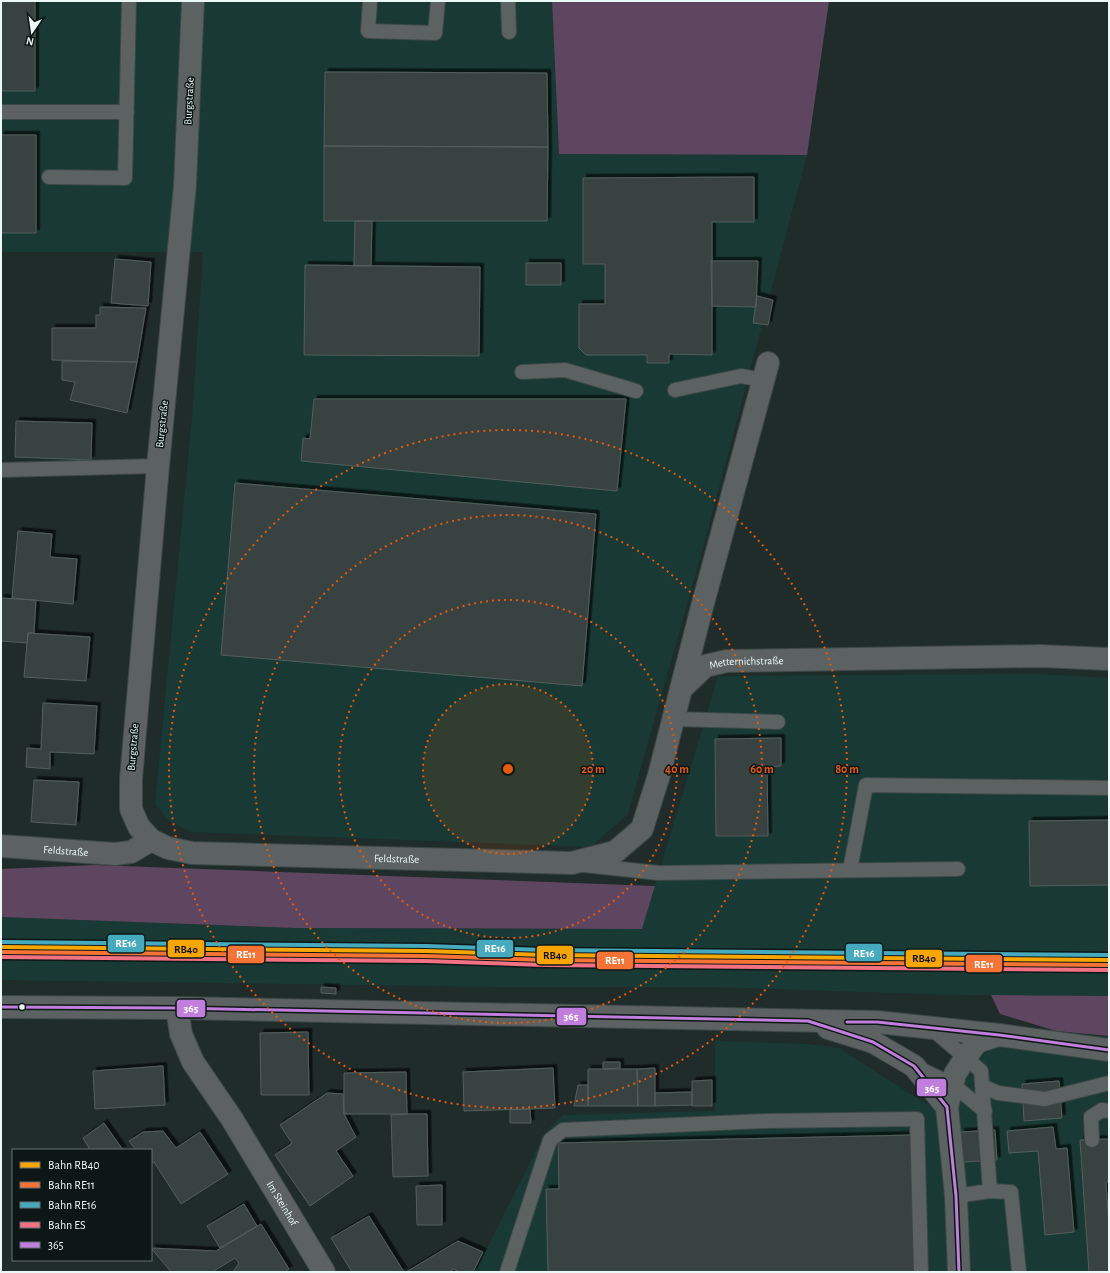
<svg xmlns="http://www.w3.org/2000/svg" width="1110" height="1273" font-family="'Alegreya Sans',sans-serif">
	<defs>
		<filter id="shadow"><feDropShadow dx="3.5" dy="-3.5" stdDeviation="0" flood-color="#0009"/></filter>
	</defs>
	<rect width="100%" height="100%" fill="#1f2c2a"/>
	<!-- built -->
	<path fill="#183934" d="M1 1H552L559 154 807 155 705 541 628 814 591 847 191 832 169 821 155 804 192 417 203 252H1Z
		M1037 674 1109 678V996L957 995 712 987H498L1 980V917L295 928 642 929 718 676Z
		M1014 1029 1109 1037V1272H475L545 1133 563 1115 715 1111V1041L808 1044 839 1048 926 1104Z"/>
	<!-- green -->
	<path fill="#5e4660" d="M552 1H829L807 155 559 154Z
		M95 865 655 886 642 929 295 928 1 917V869Z
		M991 995 1109 996V1036L1056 1031 1000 1014Z"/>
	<!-- building -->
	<path fill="#384341" stroke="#535f5d" filter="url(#shadow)" d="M1 1H35V91H1Z
		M325 72 547 73 548 147 324 146Z
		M1 135H36V233H1Z
		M324 146 548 147 547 221H324Z
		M754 177V222H712V355L669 354V363H647V355H586L579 348V304H605V264H583V178Z
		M355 221H372L371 266H354Z
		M115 259 151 262 148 306 111 303Z
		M711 261H758L756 307 712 306Z
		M526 263H561V285H526Z
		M305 265 480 267 479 356 304 355Z
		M757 296 773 300 768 325 753 323Z
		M100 307 146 308 137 362 52 360V328H96V315H100Z
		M62 361 137 362 127 413 70 400 75 382 62 380Z
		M314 399H626L617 491 301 461 303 438 310 439Z
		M16 421 92 423 91 460 15 457Z
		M235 483 596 514 582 686 221 655Z
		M18 531 52 534 50 557 77 559 73 604 12 598Z
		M1 598 36 600 34 633H28L27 643 1 641Z
		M28 633 90 637 86 681 24 677Z
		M43 703 97 706 94 754 50 752V769L26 767 27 748 41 749Z
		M781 738V766L767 767 768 836H716L715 739Z
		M34 780 79 782 76 825 31 822Z
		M1109 820V885L1030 886 1029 821Z
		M321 987 336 988V994L321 993Z
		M308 1032 309 1095H261L260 1033Z
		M603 1062H620V1068L603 1069Z
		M163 1066 165 1105 95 1109 93 1071Z
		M553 1068 555 1108 464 1111 463 1072Z
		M655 1068V1106H638L637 1069Z
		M588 1069H637L638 1106H588Z
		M406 1072 407 1114H344V1073Z
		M712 1080V1106H692V1081Z
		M1059 1081 1062 1118 1024 1121 1022 1084Z
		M578 1085H588V1106H574Z
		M692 1092V1105L655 1106V1093Z
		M327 1093 343 1094 344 1114 356 1137 336 1151 353 1176 310 1206 275 1155 292 1143 280 1125Z
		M530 1109 531 1123H510V1110Z
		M407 1114H427L428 1176 393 1177 391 1115Z
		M104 1123 123 1150H90L83 1138Z
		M1053 1127 1056 1149 1067 1148 1074 1232 1045 1235 1038 1151 1009 1153 1007 1131Z
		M995 1130 997 1160 963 1162 961 1132Z
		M163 1131 176 1148 200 1132 228 1174 181 1204 154 1162 151 1164V1150H136L129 1141 143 1132Z
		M913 1135 916 1272H548L546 1189H559L558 1143Z
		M1109 1139V1179L1106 1184 1109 1225V1272H1089L1080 1140Z
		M442 1185V1225H417L416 1186Z
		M244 1204 257 1226 220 1248 207 1226Z
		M369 1216 404 1272H352L331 1238Z
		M261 1224 289 1269 285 1272H233L239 1263 235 1258 212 1272H171L151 1248 216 1251Z
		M458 1241 483 1252 473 1272H459L454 1269 449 1272H406Z"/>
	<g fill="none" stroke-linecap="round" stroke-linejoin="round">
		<!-- lane casing -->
		<g stroke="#3c4846" stroke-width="16">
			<path id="lane" d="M370 1 368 31 435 33 438 1
				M508 1 509 32
				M1 112H127
				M49 177 125 178 129 1
				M522 372 565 370 636 391
				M675 390 741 376 763 380
				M1 470 158 466
				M673 719 778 722
				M584 865 659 873 958 869
				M850 870 866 785 1109 788
				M932 1029 981 1071 990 1191
				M920 1069 952 1084 985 1111
				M982 1086 998 1093 1045 1099 1109 1083
				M1092 1140 1091 1117 1102 1110 1109 1111
				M956 1196 990 1191 1011 1192 1019 1272
				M507 1272 550 1140 563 1130 766 1121 917 1119 921 1272"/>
		</g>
		<!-- street casing -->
		<g stroke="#3c4846" stroke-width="24">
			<g id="street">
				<path id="s1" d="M193 1 185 185 158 466 131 779V809L139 827 151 840 168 848 192 853 572 863 615 852 642 829 659 775 702 607 768 363"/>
				<path id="s2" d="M681 689 705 666 727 661 1040 656 1109 659"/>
				<path id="s3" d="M1 846 115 854 131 852 151 840"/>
				<path d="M1 1007 177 1008 877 1022 999 1035 1109 1050"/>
				<path id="s4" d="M177 1008 181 1034 193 1062 232 1119 324 1272"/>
				<path d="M828 1028 873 1042 914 1066 947 1107 956 1196 959 1272"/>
				<path d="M947 1107 955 1074 966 1057 977 1042 998 1035"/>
			</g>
		</g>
		<!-- lane -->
		<use href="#lane" stroke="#5b6261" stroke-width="14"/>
		<!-- street -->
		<use href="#street" stroke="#5b6261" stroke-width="22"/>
		<!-- bus-1 casing -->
		<g stroke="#0d1716" stroke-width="6">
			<path id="bus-1" d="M1 1007 177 1008 808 1021 873 1042 914 1066 947 1107 956 1196 959 1272
				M847 1022H877L999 1035 1109 1050"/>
		</g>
		<!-- bus-1 -->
		<use href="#bus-1" stroke="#c07fdc" stroke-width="3"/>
		<!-- rail-1 casing -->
		<g stroke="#0d1716" stroke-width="7">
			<path id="rail-1" d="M1 947 426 951 544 955 1109 960"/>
		</g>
		<!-- rail-2 casing -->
		<g stroke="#0d1716" stroke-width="7">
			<path id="rail-2" d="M1 952 426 956 544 960 1109 965"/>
		</g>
		<!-- rail-3 casing -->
		<g stroke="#0d1716" stroke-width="7">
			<path id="rail-3" d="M1 942 426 946 544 950 1109 955"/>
		</g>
		<!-- rail-4 casing -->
		<g stroke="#0d1716" stroke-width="7">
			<path id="rail-4" d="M1 957 426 961 544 965 1109 970"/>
		</g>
		<!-- rail-1 -->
		<use href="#rail-1" stroke="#f7a600" stroke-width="4"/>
		<!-- rail-2 -->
		<use href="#rail-2" stroke="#f57335" stroke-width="4"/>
		<!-- rail-3 -->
		<use href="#rail-3" stroke="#46aabe" stroke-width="4"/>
		<!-- rail-4 -->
		<use href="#rail-4" stroke="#f27284" stroke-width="4"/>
	</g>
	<!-- distance rings -->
	<circle cx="508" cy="769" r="85" fill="#e8590c" fill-opacity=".12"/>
	<g fill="none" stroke="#e8590c" stroke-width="2" stroke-dasharray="2 4">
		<circle cx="508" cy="769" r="85"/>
		<circle cx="508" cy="769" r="169"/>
		<circle cx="508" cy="769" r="254"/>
		<circle cx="508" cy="769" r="339"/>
	</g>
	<!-- markers -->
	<circle fill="#eaf9f6" stroke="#0d1716" stroke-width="1.5" cx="22" cy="1007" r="3.5"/>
	<g text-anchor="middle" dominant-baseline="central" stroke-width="3" stroke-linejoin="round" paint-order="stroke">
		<!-- street labels -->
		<g font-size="11" fill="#eaf9f6" stroke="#0d1716">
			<text transform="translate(189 101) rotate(-87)">Burgstraße</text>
			<text transform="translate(162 424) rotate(-84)">Burgstraße</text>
			<text stroke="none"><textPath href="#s2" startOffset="75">Metternichstraße</textPath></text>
			<text transform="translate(133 747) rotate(-85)">Burgstraße</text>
			<text stroke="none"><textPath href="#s3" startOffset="65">Feldstraße</textPath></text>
			<text stroke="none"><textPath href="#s1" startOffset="1096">Feldstraße</textPath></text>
			<text stroke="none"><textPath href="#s4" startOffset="224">Im Steinhof</textPath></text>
		</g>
	</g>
	<circle cx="508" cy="769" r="6" fill="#e8590c" stroke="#0d1716" stroke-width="2"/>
	<g font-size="12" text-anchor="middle" font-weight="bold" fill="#e8590c" stroke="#0d1716" stroke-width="3" stroke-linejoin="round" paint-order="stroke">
		<text x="593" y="773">20 m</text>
		<text x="677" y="773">40 m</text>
		<text x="762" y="773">60 m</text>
		<text x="847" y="773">80 m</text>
	</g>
	<g stroke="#0d1716" stroke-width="1.5">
		<rect x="107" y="934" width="38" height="19" rx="4" fill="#46aabe"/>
		<rect x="476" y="939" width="38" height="19" rx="4" fill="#46aabe"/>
		<rect x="167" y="939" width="38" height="19" rx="4" fill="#f7a600"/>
		<rect x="845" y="943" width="38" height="19" rx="4" fill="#46aabe"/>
		<rect x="227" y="945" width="38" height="19" rx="4" fill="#f57335"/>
		<rect x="536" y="945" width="38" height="20" rx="4" fill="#f7a600"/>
		<rect x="905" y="949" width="38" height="19" rx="4" fill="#f7a600"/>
		<rect x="596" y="951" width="38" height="19" rx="4" fill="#f57335"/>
		<rect x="965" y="954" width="38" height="19" rx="4" fill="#f57335"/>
		<rect x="176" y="999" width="30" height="19" rx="4" fill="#c07fdc"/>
		<rect x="556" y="1007" width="31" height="19" rx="4" fill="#c07fdc"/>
		<rect x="916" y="1078" width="31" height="19" rx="4" fill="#c07fdc"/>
	</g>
	<g font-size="11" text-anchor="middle" font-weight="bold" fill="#fff">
		<text x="126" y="947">RE16</text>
		<text x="495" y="952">RE16</text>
		<text x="864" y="957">RE16</text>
		<text x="246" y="958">RE11</text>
		<text x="615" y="964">RE11</text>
		<text x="984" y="968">RE11</text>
		<text x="191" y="1012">365</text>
		<text x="571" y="1020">365</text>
		<text x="932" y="1092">365</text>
	</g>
	<g font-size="11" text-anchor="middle" font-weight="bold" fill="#111">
		<text x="186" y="953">RB40</text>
		<text x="555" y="959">RB40</text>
		<text x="924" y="962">RB40</text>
	</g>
	<!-- border -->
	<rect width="1110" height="1273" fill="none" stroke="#eaf9f6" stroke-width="4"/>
	<!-- legend -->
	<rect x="12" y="1149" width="140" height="112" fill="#0d1716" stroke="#657170"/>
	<rect x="20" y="1162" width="20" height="6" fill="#f7a600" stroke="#657170"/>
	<text x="48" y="1169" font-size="12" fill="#eaf9f6">Bahn RB40</text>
	<rect x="20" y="1182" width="20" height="6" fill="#f57335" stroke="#657170"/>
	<text x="48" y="1189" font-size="12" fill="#eaf9f6">Bahn RE11</text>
	<rect x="20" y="1202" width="20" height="6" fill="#46aabe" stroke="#657170"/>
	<text x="48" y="1209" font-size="12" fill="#eaf9f6">Bahn RE16</text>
	<rect x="20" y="1222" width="20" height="6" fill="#f27284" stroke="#657170"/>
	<text x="48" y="1229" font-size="12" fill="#eaf9f6">Bahn ES</text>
	<rect x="20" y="1242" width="20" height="6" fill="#c07fdc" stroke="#657170"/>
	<text x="48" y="1249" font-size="12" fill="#eaf9f6">365</text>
	<!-- north arrow -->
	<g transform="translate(32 32) rotate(193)" stroke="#0d1716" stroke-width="3" paint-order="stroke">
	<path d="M0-3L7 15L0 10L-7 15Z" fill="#eaf9f6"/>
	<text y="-6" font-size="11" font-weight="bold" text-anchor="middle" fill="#eaf9f6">N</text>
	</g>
</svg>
